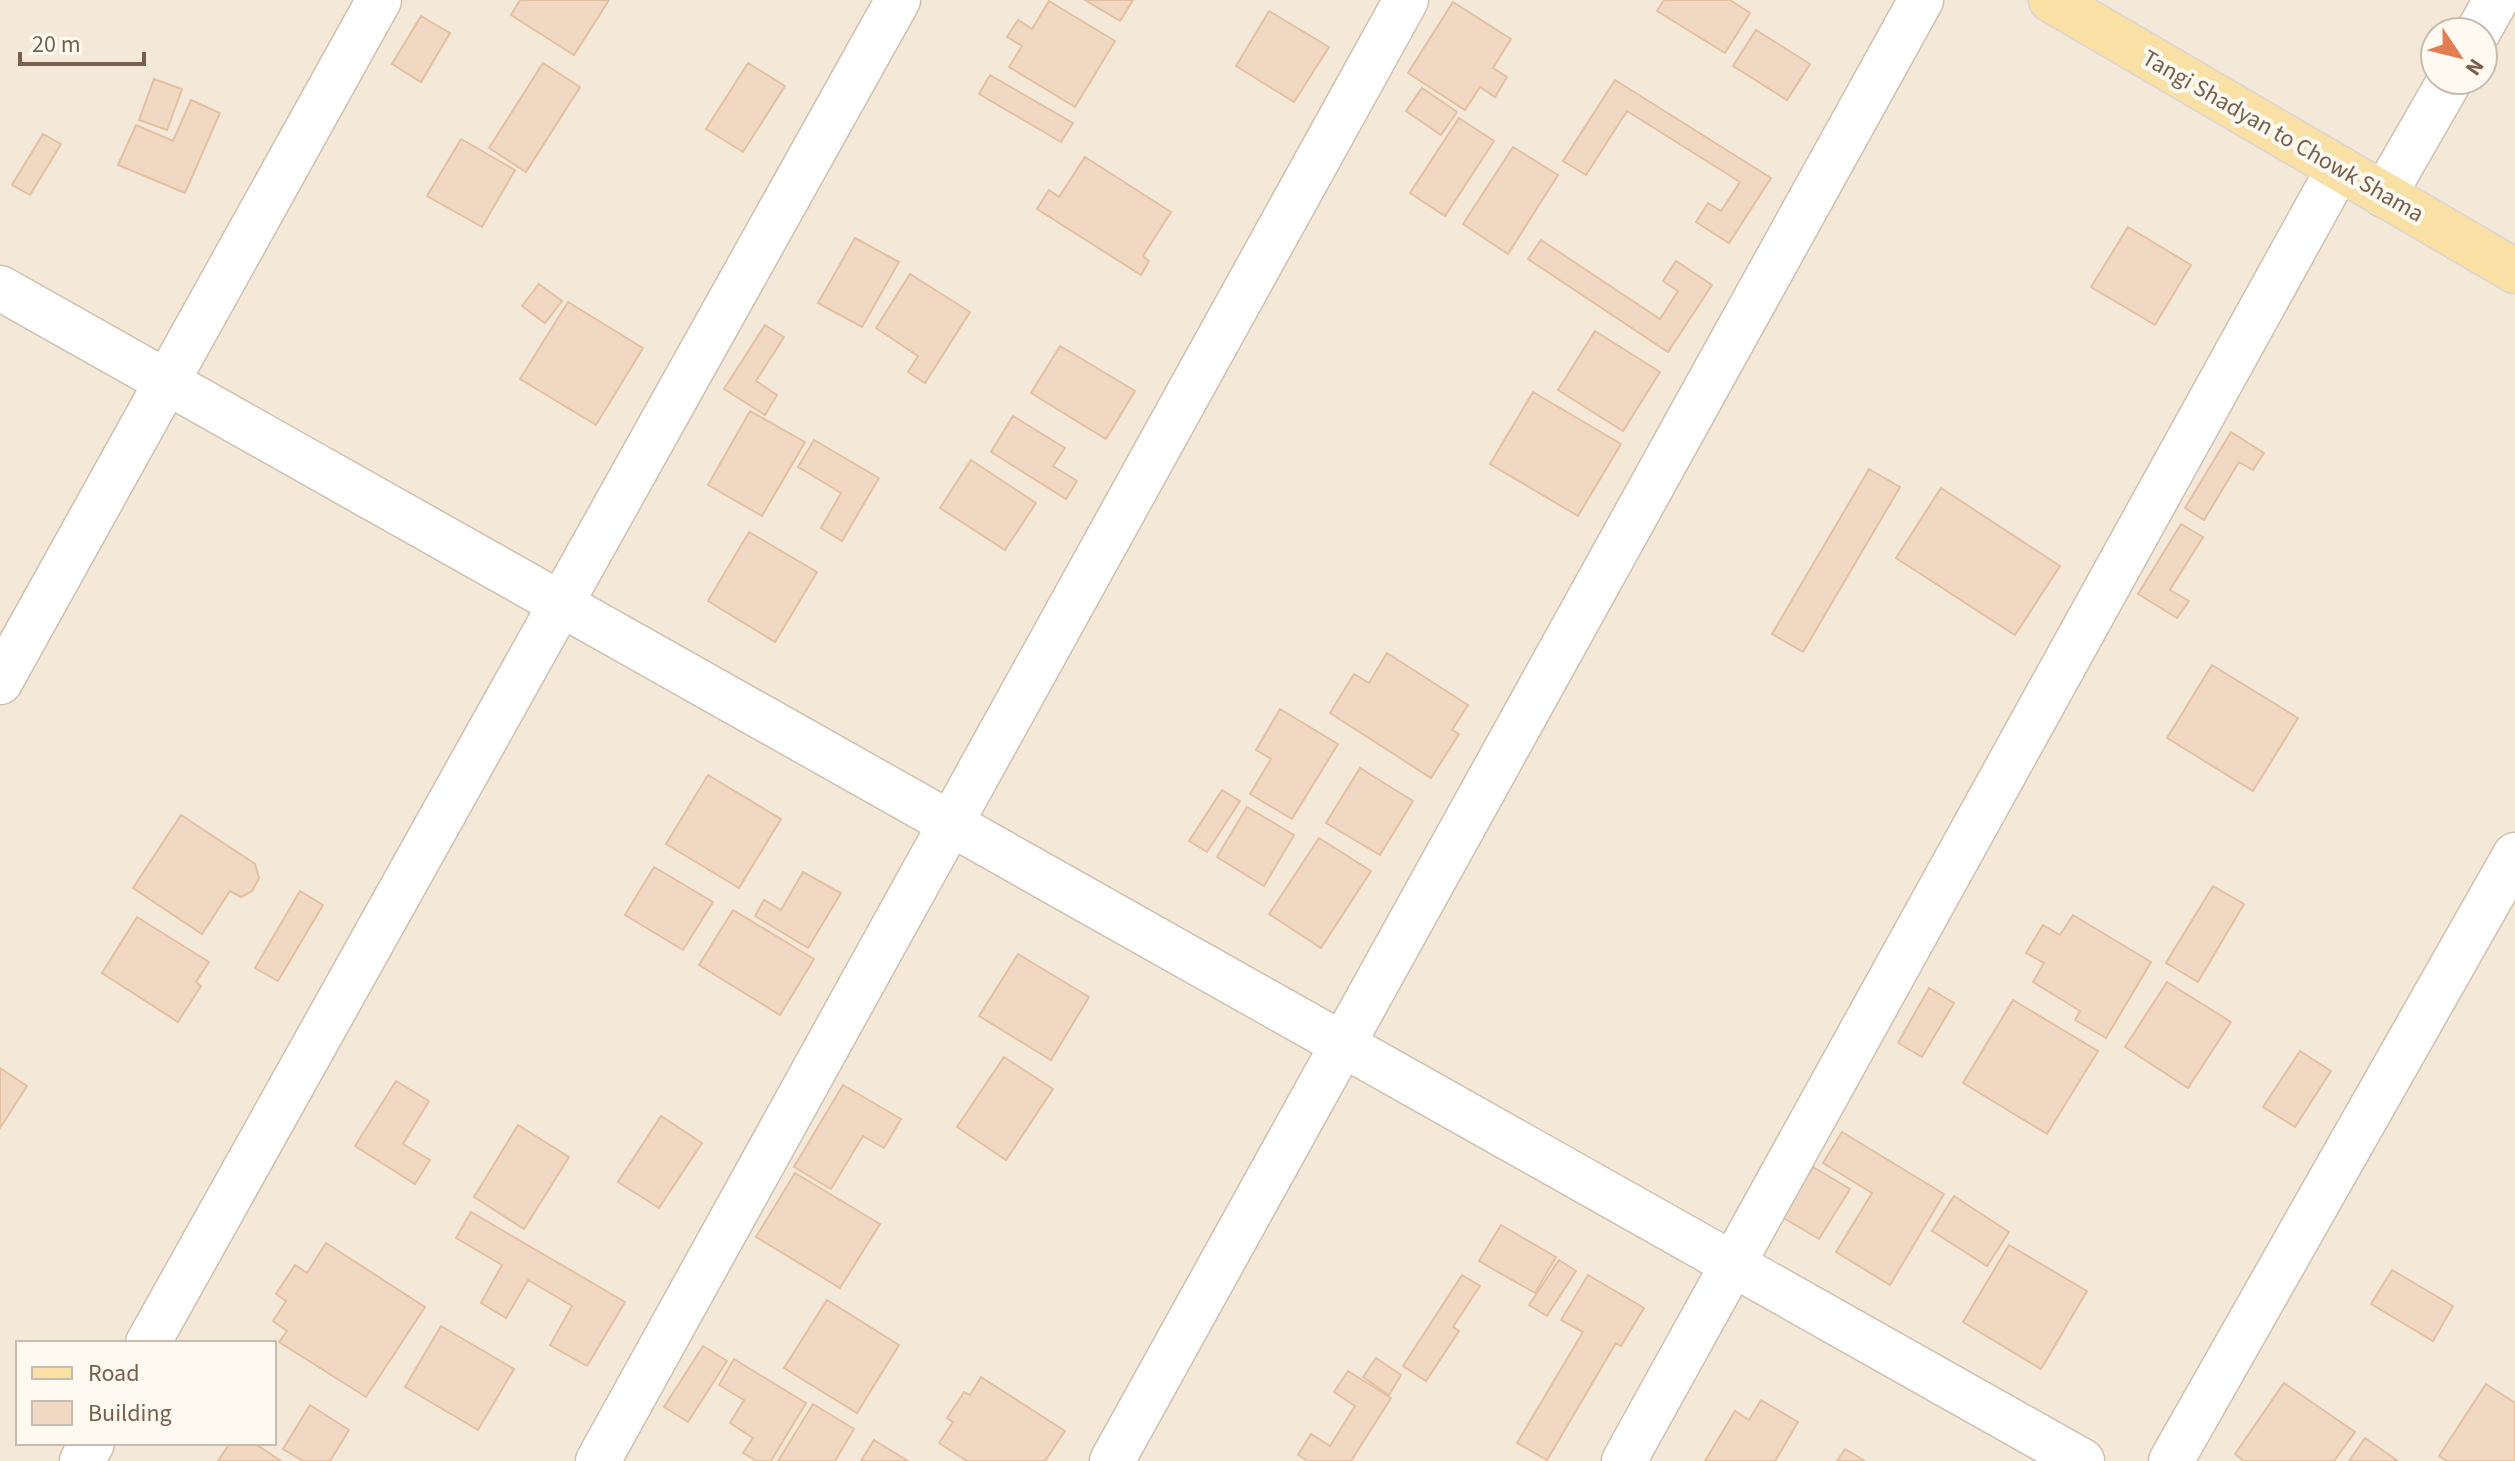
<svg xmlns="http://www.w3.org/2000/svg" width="2515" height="1461" font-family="'Source Sans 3',sans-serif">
	<rect width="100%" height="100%" fill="#fcf7eb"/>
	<!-- residential -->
	<path fill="#f4e9d9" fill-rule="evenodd" d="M0 0H2515V1461H0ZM2435 32H2483V80H2435ZM18 1343H274V1443H18Z"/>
	<!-- building -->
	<path fill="#f1d8c2" stroke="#e4c0a3" stroke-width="2" d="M520 0H609L574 55 511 15Z
		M1085 0H1133L1120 21Z
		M1664 0H1730L1750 13 1725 53 1657 11Z
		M1049 1 1115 41 1075 107 1009 67 1022 46 1007 37 1018 20 1032 29Z
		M1453 2 1511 39 1493 68 1507 77 1495 97 1480 87 1465 110 1408 73Z
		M1269 11 1329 47 1294 102 1236 66Z
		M421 16 450 33 421 82 392 64Z
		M1756 30 1810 64 1787 100 1733 66Z
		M543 63 580 87 526 172 489 148Z
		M748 63 785 86 743 152 706 129Z
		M990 75 1073 123 1061 142 979 94Z
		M154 79 182 89 167 130 139 120Z
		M1615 80 1771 178 1729 243 1696 222 1708 203 1721 211 1740 182 1627 111 1586 175 1563 161Z
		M1422 88 1457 112 1441 135 1406 111Z
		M191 100 220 113 185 193 118 165 136 125 173 141Z
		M1459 118 1494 141 1445 216 1410 193Z
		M43 134 61 144 30 195 12 185Z
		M461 139 515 170 482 227 427 196Z
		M1513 147 1558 175 1508 254 1463 224Z
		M1085 157 1171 212 1143 256 1149 261 1141 275 1037 209 1049 190 1059 197Z
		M2128 227 2191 265 2155 325 2091 287Z
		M855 238 899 262 862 327 818 303Z
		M1541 240 1660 319 1678 291 1663 281 1676 261 1712 285 1668 352 1528 259Z
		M910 274 970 312 925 383 908 372 918 356 876 328Z
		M539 284 562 301 545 323 522 306Z
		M568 302 643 348 596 425 520 379Z
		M765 325 784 337 756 381 777 395 765 415 724 389Z
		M1595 331 1660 372 1623 431 1558 390Z
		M1060 346 1135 391 1106 439 1031 393Z
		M1533 392 1621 444 1578 516 1490 464Z
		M750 411 805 442 762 516 708 485Z
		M1013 416 1065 448 1053 466 1077 481 1066 499 991 452Z
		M2231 432 2264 453 2253 470 2239 462 2204 520 2185 508Z
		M814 440 879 478 842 541 821 528 841 493 798 467Z
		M971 460 1036 503 1005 550 940 508Z
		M1869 469 1900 487 1803 652 1772 634Z
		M1941 488 2060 566 2015 635 1896 558Z
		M2181 524 2203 537 2170 590 2189 601 2177 618 2138 594Z
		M749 532 817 572 775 642 708 601Z
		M1387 653 1468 705 1452 730 1459 734 1431 778 1330 713 1354 674 1369 683Z
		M2212 665 2298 718 2253 791 2167 738Z
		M1280 709 1338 744 1292 819 1250 794 1271 759 1256 750Z
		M1360 768 1413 801 1380 855 1326 823Z
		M708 775 781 819 739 888 666 844Z
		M1222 790 1240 801 1207 852 1189 841Z
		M1247 807 1294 835 1264 886 1217 857Z
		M181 815 255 864 259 878 252 891 241 897 230 891 202 934 133 888Z
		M1319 838 1371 871 1321 948 1269 914Z
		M654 867 713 902 683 950 625 915Z
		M803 872 841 893 808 948 755 916 764 900 781 910Z
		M2213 886 2244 904 2198 982 2166 963Z
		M300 891 323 905 278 981 255 968Z
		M733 910 814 959 780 1015 699 965Z
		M2073 915 2151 962 2106 1038 2075 1020 2080 1011 2033 982 2044 963 2026 953 2043 925 2060 935Z
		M137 917 209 962 196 982 201 986 178 1022 102 973Z
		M1018 954 1089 997 1051 1060 979 1016Z
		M2167 982 2231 1022 2188 1088 2125 1047Z
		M1929 988 1954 1003 1922 1057 1898 1043Z
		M2013 1000 2098 1051 2047 1134 1963 1083Z
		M2300 1051 2331 1071 2295 1127 2263 1107Z
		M1004 1057 1053 1089 1006 1160 957 1127Z
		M0 1068 27 1086 0 1128Z
		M396 1081 429 1101 403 1144 430 1160 415 1184 355 1146Z
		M843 1085 901 1119 884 1148 863 1136 831 1189 794 1167Z
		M661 1116 702 1143 659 1208 618 1182Z
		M518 1125 569 1157 524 1229 474 1197Z
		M1842 1132 1944 1194 1890 1285 1836 1252 1872 1193 1823 1163Z
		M1813 1167 1850 1189 1819 1239 1782 1217Z
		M795 1173 880 1224 840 1288 756 1237Z
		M1954 1196 2009 1232 1987 1266 1932 1231Z
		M471 1212 625 1302 587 1366 550 1345 572 1306 528 1280 506 1318 481 1303 502 1265 456 1238Z
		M1501 1225 1556 1257 1535 1293 1479 1261Z
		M326 1243 425 1307 366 1397 279 1342 287 1331 273 1321 286 1301 276 1294 295 1265 307 1273Z
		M2009 1245 2087 1291 2041 1369 1963 1322Z
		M1559 1260 1576 1271 1547 1316 1529 1305Z
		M2392 1270 2453 1306 2433 1341 2371 1304Z
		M1462 1275 1480 1286 1453 1327 1459 1331 1426 1381 1403 1366Z
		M1588 1275 1644 1308 1621 1346 1616 1343 1547 1460 1517 1443 1583 1332 1561 1320Z
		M827 1300 899 1345 857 1413 784 1368Z
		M441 1326 514 1369 478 1430 405 1387Z
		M703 1346 727 1361 688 1422 664 1407Z
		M1376 1358 1401 1375 1389 1395 1363 1377Z
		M734 1359 806 1403 771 1461H757L743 1453 753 1438 730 1423 744 1400 719 1385Z
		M1348 1371 1391 1398 1351 1461H1308L1298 1455 1311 1434 1330 1446 1355 1406 1334 1392Z
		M981 1377 1065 1431 1045 1461H967L939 1443 953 1422 947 1418 964 1392 970 1395Z
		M2284 1383 2355 1432 2334 1461H2244L2235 1454Z
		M2486 1384 2515 1403V1461H2447L2439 1456Z
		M1761 1400 1798 1422 1775 1461H1705L1735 1411 1749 1420Z
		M813 1404 854 1429 835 1461H778Z
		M310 1405 349 1430 330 1461H303L283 1449Z
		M2365 1438 2398 1461H2349Z
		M874 1440 908 1461H861Z
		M230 1443H254L281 1461H218Z
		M1845 1449 1865 1461H1837Z"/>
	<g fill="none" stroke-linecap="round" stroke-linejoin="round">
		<!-- minor casing -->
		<g stroke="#cfc0af" stroke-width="47">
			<path id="minor" d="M2478 32 2496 0
				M2384 195 2450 80
				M0 288 2082 1461
				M0 682 379 0
				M148 1343 898 0
				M82 1461 92 1443
				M598 1461 1406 0
				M1112 1461 1921 0
				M1624 1461 2339 168
				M2171 1461 2515 855"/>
		</g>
		<!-- primary casing -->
		<g stroke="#dcd5d1" stroke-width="47">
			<path id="primary" d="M2051 0 2515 271"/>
		</g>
		<!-- minor -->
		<use href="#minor" stroke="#fff" stroke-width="44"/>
		<!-- primary -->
		<use href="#primary" stroke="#f9e0a5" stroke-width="44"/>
	</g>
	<g text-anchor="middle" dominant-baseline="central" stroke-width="8" stroke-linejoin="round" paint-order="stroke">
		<!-- street labels -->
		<g font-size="24" fill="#785f4d" stroke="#fffaf1">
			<text transform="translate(2283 136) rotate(30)">Tangi Shadyan to Chowk Shama</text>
		</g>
	</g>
	<!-- legend -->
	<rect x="16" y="1341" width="260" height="104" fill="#fffaf1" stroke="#c9bcaf" stroke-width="2"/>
	<rect x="32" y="1367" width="40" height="12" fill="#f9e0a5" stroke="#c9bcaf" stroke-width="2"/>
	<text x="88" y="1381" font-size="24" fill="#785f4d">Road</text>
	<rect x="32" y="1401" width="40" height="24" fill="#f1d8c2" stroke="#c9bcaf" stroke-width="2"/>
	<text x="88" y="1421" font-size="24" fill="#785f4d">Building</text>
	<!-- north arrow -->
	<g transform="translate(2459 56) rotate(125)"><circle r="38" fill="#fffaf1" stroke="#c9bcaf" stroke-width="2"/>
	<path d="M0-6L14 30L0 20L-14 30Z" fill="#e37d53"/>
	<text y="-12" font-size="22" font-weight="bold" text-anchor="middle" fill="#785f4d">N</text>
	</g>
	<!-- scale -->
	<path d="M20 52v12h124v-12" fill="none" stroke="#785f4d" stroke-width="4"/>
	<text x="32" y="52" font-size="24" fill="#785f4d" stroke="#fffaf1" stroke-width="6" paint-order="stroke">20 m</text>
</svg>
